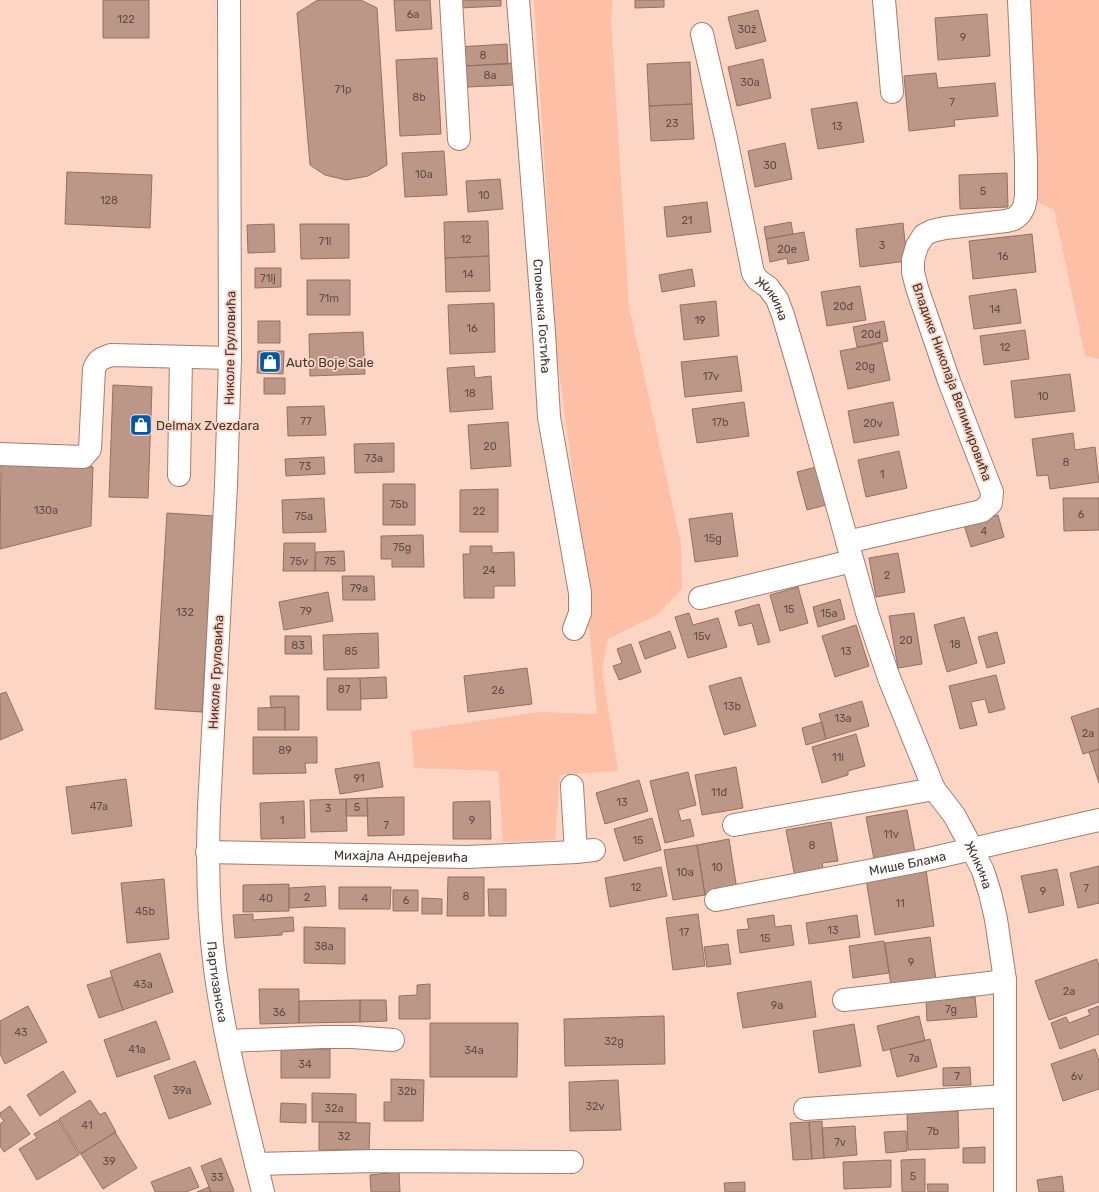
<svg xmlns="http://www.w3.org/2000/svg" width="1099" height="1192" font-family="Rubik,sans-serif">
	<rect width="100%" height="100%" fill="#fcd5c5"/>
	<!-- green -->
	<path fill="#fdc0a7" d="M534 0H613L611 20 629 306 681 544 682 589 657 615 608 639 602 669 618 771 560 775 555 840 503 842 498 771 414 768 411 731 539 712 597 714 580 528 557 356Z
		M1019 0H1099V359L1085 356 1054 210 1026 197Z"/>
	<!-- building -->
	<path fill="#bc9788" stroke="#937062" d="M103 0H149V38H103Z
		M321 0H361L377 8 387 165 368 176 346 180 325 175 310 165 297 13 316 1Z
		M394 0H430L432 29 396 31Z
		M460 0H501V6L460 8Z
		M635 0H664V7L635 8Z
		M758 10 766 41 736 49 728 17Z
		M987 14 990 56 938 60 935 18Z
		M507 44 508 64 459 66 458 47Z
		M437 58 441 134 400 136 396 60Z
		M763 59 771 98 737 106 728 67Z
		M690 62 692 104 649 106 647 64Z
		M513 63 514 85 467 87 466 66Z
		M936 73 938 88 995 83 998 116 954 120 955 126 909 131 904 76Z
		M857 102 864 142 818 149 811 109Z
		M692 104 694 139 651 141 649 106Z
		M785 143 792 179 755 187 748 151Z
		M444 151 447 195 405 197 402 153Z
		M67 172 152 175 150 228 65 224Z
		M1007 173 1008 207 960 209 959 175Z
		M500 179 503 209 468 212 466 181Z
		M707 202 711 232 667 237 664 207Z
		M488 221 489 256 445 258 444 222Z
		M791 222 793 234 766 239 764 227Z
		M903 223 907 261 860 267 856 229Z
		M274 224 275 252 248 253 247 225Z
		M300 224H349V258L301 259Z
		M804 232 809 260 788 264 787 258 770 262 766 239Z
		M1032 234 1036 272 973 279 969 241Z
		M489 256 490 291 446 292 445 258Z
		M255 268H281V287L255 288Z
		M692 269 695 286 662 292 659 275Z
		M307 280H350V315H307Z
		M860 286 866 320 827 326 821 292Z
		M1016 289 1021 323 974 329 969 296Z
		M716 301 719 336 684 340 680 305Z
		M494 303 495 352 450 354 448 305Z
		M258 321H280V343H258Z
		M884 321 888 341 857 347 853 327Z
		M1025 330 1029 359 984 365 980 336Z
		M363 332 365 374 310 376 309 334Z
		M882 343 890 380 848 389 840 351Z
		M258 351H284L283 374 257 373Z
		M737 356 742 391 685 397 681 362Z
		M474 366 475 378 491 376 493 409 450 412 447 368Z
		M1070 374 1075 411 1015 418 1011 381Z
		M264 378H285V394H264Z
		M113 385 152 387 148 498 109 497Z
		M744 402 749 436 697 443 692 409Z
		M893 402 899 435 854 443 848 411Z
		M324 406 326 435 288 436 287 407Z
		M508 422 511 466 471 469 468 425Z
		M1073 433 1075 450 1095 447 1099 482 1050 489 1048 475 1037 476 1032 439Z
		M394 443V472L355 473 354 444Z
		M899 451 907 488 866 497 858 460Z
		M324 457 325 474 286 476 285 459Z
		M1 462 93 467 91 526 0 549Z
		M816 467 826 505 807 510 797 472Z
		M383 484H415V525H383Z
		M498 489V532H460V490Z
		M324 498 326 532 283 533 282 500Z
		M1063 498H1099V530L1064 531Z
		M167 513 214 516 202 712 155 709Z
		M732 513 738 556 695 562 689 519Z
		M998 515 1004 537 971 547 964 525Z
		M423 535 424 567H392V559H381V536Z
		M284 543H315V571H283Z
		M470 546H492V553L514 552 515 586H494V598H464L463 554H470Z
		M344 551 345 571H315L316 552Z
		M898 553 905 592 876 597 869 558Z
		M342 576H374L375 600H343Z
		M798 587 808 623 780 631 770 595Z
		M328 592 333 621 284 630 279 602Z
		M840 599 845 619 818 627 813 607Z
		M759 604 770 642 758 645 752 623 739 626 735 611Z
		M689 613 693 625 718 618 727 647 688 658 675 617Z
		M914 613 922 664 898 668 889 616Z
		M964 617 977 663 947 672 934 625Z
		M856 625 869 666 835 677 822 636Z
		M670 631 676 648 645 659 639 642Z
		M997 632 1005 663 987 668 978 637Z
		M378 633 379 668 324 670 323 635Z
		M285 636H311L312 654H285Z
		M631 644 641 672 619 680 613 666 622 663 617 649Z
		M527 668 532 704 468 712 464 676Z
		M996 675 1005 709 989 713 985 699 971 702 977 725 960 729 949 686Z
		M386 677 387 698 361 699 360 678Z
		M741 677 756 726 724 735 709 686Z
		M327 678H360L361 710H327Z
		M6 692 23 730 0 740V694Z
		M270 696H299V730H285V707L271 708Z
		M862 701 869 726 826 739 819 714Z
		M285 707V730H258V708Z
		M1099 708V749L1083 754 1071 717Z
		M822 722 826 739 806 745 802 728Z
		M856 734 865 766 848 771V775L822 783 812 747Z
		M253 737H317V763H305L306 773 253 774Z
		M1099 749V783L1089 752Z
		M379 762 383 787 340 794 335 769Z
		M736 767 743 808 702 815 695 775Z
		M688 772 696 805 678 810 681 821 690 819 694 836 665 843 650 781Z
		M126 779 132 826 72 834 66 787Z
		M639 780 648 811 605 824 596 793Z
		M404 797V835L368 836 367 798Z
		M367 798 368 816H346V799Z
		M346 799 347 831 311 832 310 800Z
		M304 801 305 838 261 839 260 803Z
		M490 801 491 839H453V802Z
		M907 810 915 852 874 859 866 817Z
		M652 818 661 850 624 861 614 829Z
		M831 822 838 861 822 863 824 872 795 877 786 830Z
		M729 839 737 890 705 895 697 845Z
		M697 845 705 895 673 900 664 850Z
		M1099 866V903L1078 908 1070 873Z
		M661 867 667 896 610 907 605 878Z
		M1057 869 1064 905 1029 913 1021 876Z
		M926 870 934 926 875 935 866 879Z
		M448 877H484V916H447Z
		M164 879 169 939 127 943 121 883Z
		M289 884V911L243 912V885Z
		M325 886 326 906 289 908V888Z
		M339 887H391L390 909H339Z
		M488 889H506V916H489Z
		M393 890H418V911H393Z
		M422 898 442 899V914H422Z
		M253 914V920L293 917 294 931 282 932V935L235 938 233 915Z
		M698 914 705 966 673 970 666 918Z
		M774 915 775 927 791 925 794 945 740 953 737 930 749 929 747 919Z
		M857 915 860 937 809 944 806 923Z
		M304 927 345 928V964L304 963Z
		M930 937 936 980 891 986 885 943Z
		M884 941 889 973 853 978 849 946Z
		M728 944 731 964 707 967 704 947Z
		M160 953 173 992 123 1010 110 971Z
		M1097 959 1099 966V1002L1049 1020 1035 981Z
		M112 977 123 1010 99 1018 87 985Z
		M811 981 816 1017 743 1028 737 993Z
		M430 984V1019H399V996L417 995V985Z
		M259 989H299V1023L260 1024Z
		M975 997 977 1017 927 1021 926 1000Z
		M360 1000V1022L299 1023V1001Z
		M360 1000H386L387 1021 360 1022Z
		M28 1006 47 1042 5 1064 0 1054V1021Z
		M1099 1006V1034L1060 1049 1051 1023 1066 1017 1069 1023 1090 1015 1088 1010Z
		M664 1016 665 1064 565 1066 564 1019Z
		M919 1016 925 1041 883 1051 877 1026Z
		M156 1021 170 1059 117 1077 104 1040Z
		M430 1023H518L517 1077H430Z
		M854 1024 861 1066 819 1073 813 1031Z
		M930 1039 937 1067 897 1077 890 1049Z
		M281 1049H330V1078H281Z
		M1095 1049 1099 1061V1089L1063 1101 1051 1064Z
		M195 1061 211 1104 169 1119 154 1076Z
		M970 1067 971 1085 943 1086V1068Z
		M63 1071 76 1092 40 1116 27 1095Z
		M391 1079 424 1080 423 1121H384V1102H391Z
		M618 1080 621 1130 570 1131 569 1082Z
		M312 1093 356 1094V1122H312Z
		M90 1100 100 1115 105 1112 116 1132 80 1154 59 1119Z
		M281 1103 306 1104V1123L280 1122Z
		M10 1106 30 1134 4 1152 0 1146V1124L4 1121 0 1116V1113Z
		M958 1111 959 1148 908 1150 907 1113Z
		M58 1120 79 1155 37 1180 19 1149 37 1138 34 1134Z
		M822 1121 824 1158 812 1159 809 1122Z
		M319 1122 370 1123 369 1150H319Z
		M809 1122 812 1159 793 1160 790 1123Z
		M855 1126 857 1155 824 1158 822 1128Z
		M906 1131 907 1151 886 1153 884 1132Z
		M115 1132 137 1168 103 1189 81 1154Z
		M985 1147V1163H963V1148Z
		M221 1158 234 1191 232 1192H211L201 1166Z
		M925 1159V1192H902L901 1160Z
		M891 1160V1187L844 1189 843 1162Z
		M190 1167 199 1187 186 1192H155L151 1182Z
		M399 1172 400 1192H371L370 1175Z
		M1062 1176 1064 1192H1039L1037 1180Z
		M745 1182V1192H725L724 1183Z
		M927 1184H948V1192H928Z
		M209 1187 211 1192H197Z"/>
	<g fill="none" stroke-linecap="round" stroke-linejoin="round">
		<!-- minor casing -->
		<g stroke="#a27e6f" stroke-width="24">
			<g id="minor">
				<path id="s1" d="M229 0 230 358 226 486 209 808C207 861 208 915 215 969 225 1043 245 1119 263 1192"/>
				<path d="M451 0 459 139"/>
				<path id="s2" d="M518 0 544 333 549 417 580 593V613L574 629"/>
				<path d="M884 0 892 92"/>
				<path id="s3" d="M702 34 726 138 753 273 758 280 768 287 777 299 783 315 801 376 868 616 889 678 934 789 954 815 967 839 983 871 990 893 996 919 1005 980V1192"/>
				<path d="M0 454 83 457 90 449 94 369C98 359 101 359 111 355L230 358"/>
				<path d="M179 475 181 357"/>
				<path d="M847 542 982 511 991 503 992 492 949 381 917 288 913 272V260L917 246 924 235 932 231 945 228 1006 221 1014 219 1020 214 1024 207 1026 197V160L1019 0"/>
				<path d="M700 598 852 561"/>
				<path d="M572 786 576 852"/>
				<path d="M734 825 934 789"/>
				<path id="s4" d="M207 852 467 857 576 852 594 850"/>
				<path id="s5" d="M716 900 920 861 1099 820"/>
				<path d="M844 1000 989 983 1005 980"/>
				<path d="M228 1041 322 1037H353L393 1040"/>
				<path d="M805 1109 1005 1096"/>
				<path d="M256 1164 374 1161 572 1162"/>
			</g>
		</g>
		<!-- minor -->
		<use href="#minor" stroke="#fff" stroke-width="22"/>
	</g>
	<!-- icons -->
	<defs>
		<g id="shop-square" transform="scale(1.15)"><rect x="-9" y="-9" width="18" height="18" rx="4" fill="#0059a6" stroke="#fcd5c5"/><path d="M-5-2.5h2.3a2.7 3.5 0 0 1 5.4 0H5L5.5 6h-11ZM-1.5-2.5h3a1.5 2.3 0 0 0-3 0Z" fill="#fff"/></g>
	</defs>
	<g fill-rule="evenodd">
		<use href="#shop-square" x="270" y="362"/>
		<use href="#shop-square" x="141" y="425"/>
	</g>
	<g text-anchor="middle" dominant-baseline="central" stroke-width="3.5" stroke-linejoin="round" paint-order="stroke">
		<!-- number labels -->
		<g font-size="11" fill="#634e45">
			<text x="413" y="14">6a</text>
			<text x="126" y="19">122</text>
			<text x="747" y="29">30ž</text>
			<text x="963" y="37">9</text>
			<text x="483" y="55">8</text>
			<text x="490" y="75">8a</text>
			<text x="750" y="82">30a</text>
			<text x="343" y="89">71p</text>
			<text x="419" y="97">8b</text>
			<text x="952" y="102">7</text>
			<text x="672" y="123">23</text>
			<text x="837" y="126">13</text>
			<text x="770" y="165">30</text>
			<text x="424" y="174">10a</text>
			<text x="983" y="191">5</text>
			<text x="484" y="195">10</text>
			<text x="109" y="200">128</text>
			<text x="687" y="220">21</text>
			<text x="466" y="239">12</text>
			<text x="325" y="241">71l</text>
			<text x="882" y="245">3</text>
			<text x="787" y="249">20e</text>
			<text x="1003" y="256">16</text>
			<text x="468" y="274">14</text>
			<text x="268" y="278">71lj</text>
			<text x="329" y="298">71m</text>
			<text x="843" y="306">20đ</text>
			<text x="995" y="309">14</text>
			<text x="700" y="320">19</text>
			<text x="472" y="328">16</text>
			<text x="871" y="334">20d</text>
			<text x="1005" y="347">12</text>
			<text x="865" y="366">20g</text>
			<text x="711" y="376">17v</text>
			<text x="470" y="393">18</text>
			<text x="1043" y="396">10</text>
			<text x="306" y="421">77</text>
			<text x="720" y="422">17b</text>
			<text x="873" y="423">20v</text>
			<text x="490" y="446">20</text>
			<text x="374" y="458">73a</text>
			<text x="1066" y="462">8</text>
			<text x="305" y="466">73</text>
			<text x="882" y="474">1</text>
			<text x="399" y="504">75b</text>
			<text x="46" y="510">130a</text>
			<text x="479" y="511">22</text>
			<text x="1081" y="514">6</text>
			<text x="304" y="516">75a</text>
			<text x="984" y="531">4</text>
			<text x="713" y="538">15g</text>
			<text x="402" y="547">75g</text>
			<text x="299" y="561">75v</text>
			<text x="330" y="561">75</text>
			<text x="489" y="570">24</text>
			<text x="887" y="575">2</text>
			<text x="359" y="588">79a</text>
			<text x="789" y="609">15</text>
			<text x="306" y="611">79</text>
			<text x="185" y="612">132</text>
			<text x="829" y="613">15a</text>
			<text x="702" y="636">15v</text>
			<text x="906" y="640">20</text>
			<text x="955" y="644">18</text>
			<text x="298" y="645">83</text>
			<text x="351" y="651">85</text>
			<text x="846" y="651">13</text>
			<text x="344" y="689">87</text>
			<text x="498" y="690">26</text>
			<text x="732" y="706">13b</text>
			<text x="843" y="718">13a</text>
			<text x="1088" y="733">2a</text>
			<text x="285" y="750">89</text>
			<text x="838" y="757">11i</text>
			<text x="359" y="778">91</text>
			<text x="719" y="792">11đ</text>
			<text x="622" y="802">13</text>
			<text x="99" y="806">47a</text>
			<text x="357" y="807">5</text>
			<text x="328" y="808">3</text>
			<text x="282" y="820">1</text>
			<text x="472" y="820">9</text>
			<text x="386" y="825">7</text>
			<text x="891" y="834">11v</text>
			<text x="638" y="840">15</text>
			<text x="812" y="845">8</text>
			<text x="717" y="867">10</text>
			<text x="685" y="872">10a</text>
			<text x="636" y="887">12</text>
			<text x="1086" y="888">7</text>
			<text x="1043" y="891">9</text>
			<text x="466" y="896">8</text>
			<text x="307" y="897">2</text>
			<text x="266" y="898">40</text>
			<text x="365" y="898">4</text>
			<text x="406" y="900">6</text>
			<text x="900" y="903">11</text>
			<text x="145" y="911">45b</text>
			<text x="833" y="930">13</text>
			<text x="684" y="932">17</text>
			<text x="765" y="938">15</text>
			<text x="324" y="946">38a</text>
			<text x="911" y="962">9</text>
			<text x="143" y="984">43a</text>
			<text x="1069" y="991">2a</text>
			<text x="777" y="1005">9a</text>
			<text x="951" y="1009">7g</text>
			<text x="279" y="1012">36</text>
			<text x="21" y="1032">43</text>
			<text x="614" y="1041">32g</text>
			<text x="137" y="1049">41a</text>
			<text x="474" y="1050">34a</text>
			<text x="914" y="1058">7a</text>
			<text x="305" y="1064">34</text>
			<text x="957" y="1076">7</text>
			<text x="1077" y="1076">6v</text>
			<text x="182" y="1090">39a</text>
			<text x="407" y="1091">32b</text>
			<text x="595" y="1106">32v</text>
			<text x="334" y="1108">32a</text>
			<text x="87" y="1125">41</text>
			<text x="933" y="1131">7b</text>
			<text x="344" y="1136">32</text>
			<text x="840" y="1142">7v</text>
			<text x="109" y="1161">39</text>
			<text x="913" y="1176">5</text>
			<text x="217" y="1177">33</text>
		</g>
		<!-- street labels -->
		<g font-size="13" fill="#45362f" stroke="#fcd5c5">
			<text stroke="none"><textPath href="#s3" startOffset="277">Жикина</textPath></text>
			<text stroke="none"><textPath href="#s2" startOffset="317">Споменка Гостића</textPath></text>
			<text transform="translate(230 348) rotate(-89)">Николе Груловића</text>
			<text transform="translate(952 382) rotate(70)">Владике Николаја Велимировића</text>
			<text transform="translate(216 672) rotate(-87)">Николе Груловића</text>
			<text stroke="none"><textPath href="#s4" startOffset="194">Михајла Андрејевића</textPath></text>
			<text stroke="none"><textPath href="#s5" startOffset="195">Мише Блама</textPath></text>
			<text stroke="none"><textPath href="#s3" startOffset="884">Жикина</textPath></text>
			<text stroke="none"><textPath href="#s1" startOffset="983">Партизанска</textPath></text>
		</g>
		<!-- poi labels -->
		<g font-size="13" fill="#45362f" stroke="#fcd5c5" text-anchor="start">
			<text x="286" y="362">Auto Boje Sale</text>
			<text x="156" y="425">Delmax Zvezdara</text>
		</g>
	</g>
</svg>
